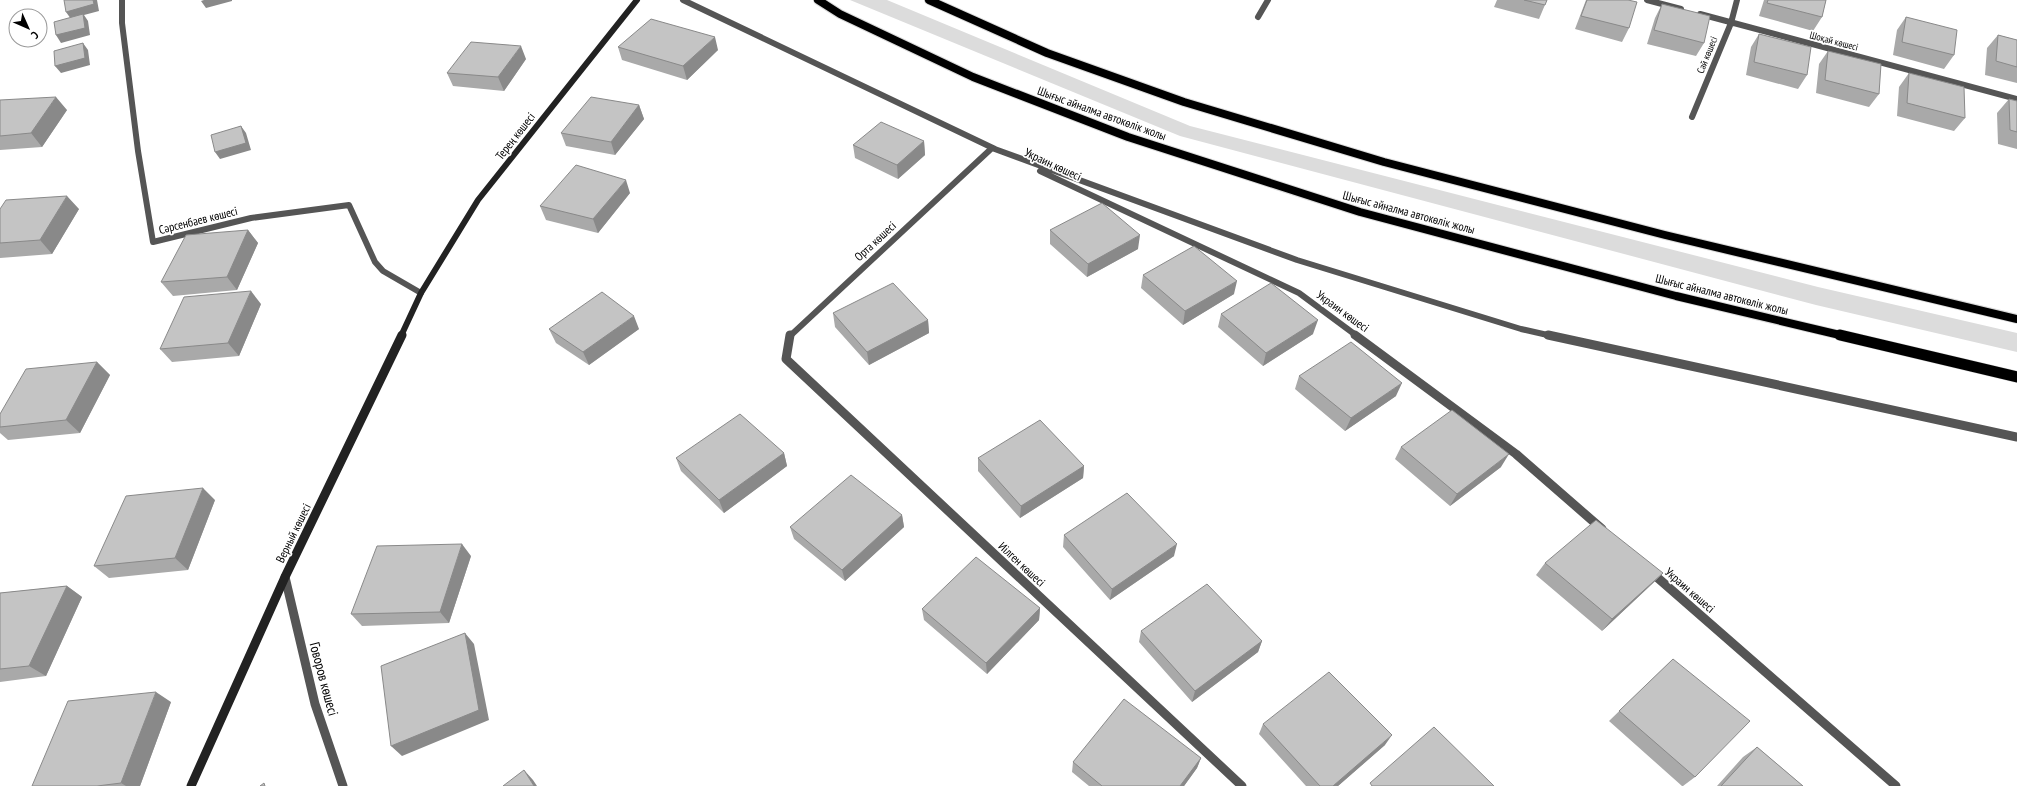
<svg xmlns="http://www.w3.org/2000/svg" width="2017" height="786" font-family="'PT Sans Narrow',sans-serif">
	<rect width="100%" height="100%" fill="#fff"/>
	<!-- green -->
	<path fill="#dcdcdc" d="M850 0H887L1190 126 1818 287 2017 333V352L1816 305 1180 136Z"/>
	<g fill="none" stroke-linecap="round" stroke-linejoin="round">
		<!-- primary-far1 casing -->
		<g stroke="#dbdbdb" stroke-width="10">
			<path id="primary-far1" d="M818 0 840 14 973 77 1128 137 1360 212 1676 296 1844 336
				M929 0 1047 53 1184 102 1384 162 1665 235 2017 319"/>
		</g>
		<!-- primary casing -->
		<g stroke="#dbdbdb" stroke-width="12">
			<path id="primary" d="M1840 335 2017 377"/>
		</g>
		<!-- street-far1 -->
		<path stroke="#555" stroke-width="6" d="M122 0V23L138 151 153 242 251 218 349 205 375 262 383 271 421 293
			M683 0 995 149
			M1647 0 1681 9
			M1700 14 2017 99
			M1258 17 1268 0
			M1692 117 1731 23 1737 0
			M1040 171 1299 293 1357 336
			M790 336 992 148 1297 260 1521 329 1552 336"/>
		<!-- street -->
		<path stroke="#555" stroke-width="9" d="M790 335 786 359 1242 786
			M1355 335 1516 454 1602 529
			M1548 335 2017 437
			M1651 572 1896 786
			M285 577 315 704 343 786"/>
		<!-- secondary-far1 -->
		<path stroke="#222" stroke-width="6" d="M401 336 421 293 478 200 637 0"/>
		<!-- secondary -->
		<path stroke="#222" stroke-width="9" d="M191 786 285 577 402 335"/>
		<!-- primary-far1 -->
		<use href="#primary-far1" stroke="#000" stroke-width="8"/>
		<!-- primary -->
		<use href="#primary" stroke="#000" stroke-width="11"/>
	</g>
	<!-- wall -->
	<path fill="#a9a9a9" d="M1497 0H1547L1539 19 1494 7Z
		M1586 0H1628L1629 28 1622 42 1575 29Z
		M1764 0H1826L1822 17 1813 31 1759 16Z
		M1662 4 1704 43 1696 56 1647 44 1655 18Z
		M1906 17 1954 55 1944 69 1893 55 1897 30Z
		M1759 34 1807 75 1798 89 1746 75 1751 47Z
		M1998 35 2017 40V83L1985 75 1987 48Z
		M618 47 718 50 687 80 622 60Z
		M1828 51 1879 94 1869 107 1816 93 1819 64Z
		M526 59 504 91 453 86 447 73Z
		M1909 73 1965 118 1954 131 1897 116 1899 87Z
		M2009 99 2017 101V149L1998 144 1997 113Z
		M0 100 67 110 42 147 0 150Z
		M639 105 644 119 615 155 566 146 561 133Z
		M924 141 925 155 898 179 855 158 853 145Z
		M630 193 598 233 546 220 540 206Z
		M0 209H79L52 254 0 258Z
		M248 230 258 243 237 290 173 296 161 282Z
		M1050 230 1138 249 1087 277 1050 244Z
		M1143 275 1234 294 1183 325 1141 288Z
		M261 304 239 356 172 362 160 349Z
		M833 313 928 320 929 333 869 365 835 327Z
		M1221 314 1313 334 1263 366 1218 327Z
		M549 329H639L589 365 556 343Z
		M97 362 110 375 80 433 8 440 0 433V414Z
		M1299 376 1396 396 1345 431 1295 389Z
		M1401 447 1501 467 1450 506 1395 459Z
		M784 453 787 466 724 513 681 471 676 458Z
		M978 458 1084 466 1083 478 1020 518 978 471Z
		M215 500 188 570 109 578 94 566Z
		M902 515 904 527 845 581 794 539 790 527Z
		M1064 535 1174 556 1110 600 1063 547Z
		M471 556 449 623 362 626 351 614Z
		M1545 563 1663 573 1652 584 1602 631 1536 575Z
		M67 586 82 597 46 676 0 682V593Z
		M1040 608 1039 620 987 674 924 620 922 609Z
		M1141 631 1262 641 1258 652 1192 702 1139 642Z
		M1673 659 1695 777 1683 786H1682L1609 721Z
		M171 702 140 786H32Z
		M1263 724 1385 745 1338 786H1306L1259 734Z
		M1757 747 1803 786H1717L1743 757Z
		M1201 758 1197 768 1184 786H1089L1072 772 1073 762Z"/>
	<!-- shaded-wall -->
	<path fill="#898989" d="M93 0H97L99 11 84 15 88 21 90 35 61 43 56 35 71 19 66 12Z
		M204 0H232V1L206 8 201 1Z
		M715 37 718 50 687 80 683 66Z
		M83 43 88 50 90 65 61 73 55 66Z
		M521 46 526 59 504 91 498 77Z
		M56 97 67 110 42 147 31 133Z
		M639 105 644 119 615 155 611 142Z
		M241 126 246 133 251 150 220 159 215 152Z
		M924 141 925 155 898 179 897 165Z
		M626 180 630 193 598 233 593 219Z
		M67 196 79 209 52 254 40 240Z
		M248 230 258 243 237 290 227 277Z
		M1140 235 1138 249 1087 277 1088 264Z
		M1237 281 1234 294 1183 325 1185 311Z
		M251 291 261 304 239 356 228 343Z
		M634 316 639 329 589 365 583 352Z
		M928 320 929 333 869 365 867 352Z
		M1318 320 1313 334 1263 366 1266 353Z
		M97 362 110 375 80 433 66 420Z
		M1402 383 1396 396 1345 431 1351 418Z
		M784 453 787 466 724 513 719 500Z
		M1509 454 1501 467 1450 506 1457 494Z
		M1084 466 1083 478 1020 518 1021 506Z
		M203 488 215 500 188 570 175 558Z
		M902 515 904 527 845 581 842 570Z
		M462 544 471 556 449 623 440 612Z
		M1177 544 1174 556 1110 600 1112 589Z
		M1663 573 1652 584 1602 631 1612 619Z
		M67 586 82 597 46 676 29 666Z
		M1040 608 1039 620 987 674 986 663Z
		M465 633 474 644 489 720 402 756 391 746Z
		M1262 641 1258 652 1192 702 1195 691Z
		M156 692 171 702 140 786H126L121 783Z
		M1392 735 1385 745 1338 786H1333Z
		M1201 758 1197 768 1184 786H1180Z
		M524 770 533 780 537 786H534Z"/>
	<!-- building -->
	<path fill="#c4c4c4" stroke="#898989" d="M64 0H93L94 4 66 12Z
		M1524 0H1547L1545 5Z
		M1587 0H1628L1637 2 1629 28 1581 16Z
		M1768 0H1826L1822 17 1767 3Z
		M1662 4 1710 16 1704 43 1654 30Z
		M83 14 85 28 56 35 54 22Z
		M1906 17 1957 30 1954 55 1902 42Z
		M651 19 715 37 683 66 618 47Z
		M1759 34 1811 47 1807 75 1754 62Z
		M1998 35 2017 40V67L1996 61Z
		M471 42 521 46 498 77 447 73Z
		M83 43 85 58 55 66 54 51Z
		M1828 51 1881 64 1879 94 1825 80Z
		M1909 73 1964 87 1965 118 1907 103Z
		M56 97 31 133 0 136V100Z
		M591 97 639 105 611 142 561 133Z
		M2009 99 2017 101V132L2010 130Z
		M881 122 924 141 897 165 853 145Z
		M241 126 246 143 215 152 211 135Z
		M576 165 626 180 593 219 540 206Z
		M67 196 40 240 0 243V209L6 200Z
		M1102 203 1140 235 1088 264 1050 230Z
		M248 230 227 277 161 282 186 235Z
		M1194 246 1237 281 1185 311 1143 275Z
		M893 283 928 320 867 352 833 313Z
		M1271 283 1318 320 1266 353 1221 314Z
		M251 291 228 343 160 349 184 297Z
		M602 292 634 316 583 352 549 329Z
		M1351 342 1402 383 1351 418 1299 376Z
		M97 362 66 420 0 427V414L26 369Z
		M1452 410 1509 454 1457 494 1401 447Z
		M740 414 784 453 719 500 676 458Z
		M1040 420 1084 466 1021 506 978 458Z
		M851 475 902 515 842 570 790 527Z
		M203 488 175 558 94 566 126 496Z
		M1127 493 1177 544 1112 589 1064 535Z
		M1596 520 1663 573 1612 619 1545 563Z
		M462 544 440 612 351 614 377 546Z
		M976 557 1040 608 986 663 922 609Z
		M1207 584 1262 641 1195 691 1141 631Z
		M67 586 29 666 0 669V593Z
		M465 633 479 710 391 746 381 666Z
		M1673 659 1750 721 1695 777 1619 711Z
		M1329 672 1392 735 1333 786H1320L1263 724Z
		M156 692 121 783 97 786H32L68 701Z
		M1124 699 1201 758 1180 786H1102L1073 762Z
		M1434 727 1494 786H1372L1370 783Z
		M1757 747 1803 786H1721Z
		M524 770 534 786H503Z
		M264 783 265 786H260Z"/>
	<g text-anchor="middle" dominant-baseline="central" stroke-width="3.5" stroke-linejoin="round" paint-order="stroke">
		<!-- far-street labels -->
		<g font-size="10" fill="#000" stroke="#fff">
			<text transform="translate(1834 41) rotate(15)">Шоқай көшесі</text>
			<text transform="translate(1707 55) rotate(-68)">Сай көшесі</text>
		</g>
		<!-- street labels -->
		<g font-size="12" fill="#000" stroke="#fff">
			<text transform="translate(1102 113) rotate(20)">Шығыс айналма автокөлік жолы</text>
			<text transform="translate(515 136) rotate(-52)">Терең көшесі</text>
			<text transform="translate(1053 164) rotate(25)">Украин көшесі</text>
			<text transform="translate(1409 212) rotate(15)">Шығыс айналма автокөлік жолы</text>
			<text transform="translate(198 220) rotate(-14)">Сәрсенбаев көшесі</text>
			<text transform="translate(875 241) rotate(-43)">Орта көшесі</text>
			<text transform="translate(1722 294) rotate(14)">Шығыс айналма автокөлік жолы</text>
			<text transform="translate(1343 311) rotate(36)">Украин көшесі</text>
			<text transform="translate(293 533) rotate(-64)">Верный көшесі</text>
			<text transform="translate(1022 564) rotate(43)">Иілген көшесі</text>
			<text transform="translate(1690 590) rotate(41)">Украин көшесі</text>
		</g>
		<!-- near-street labels -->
		<g font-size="14" fill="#000" stroke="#fff">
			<text transform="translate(324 679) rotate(75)">Говоров көшесі</text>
		</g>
	</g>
	<!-- north arrow -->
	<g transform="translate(28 28) rotate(135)"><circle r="19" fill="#ffffff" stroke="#999999"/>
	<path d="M0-3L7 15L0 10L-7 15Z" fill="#000000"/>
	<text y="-6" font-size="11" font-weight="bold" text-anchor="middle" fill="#000000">С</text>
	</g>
</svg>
